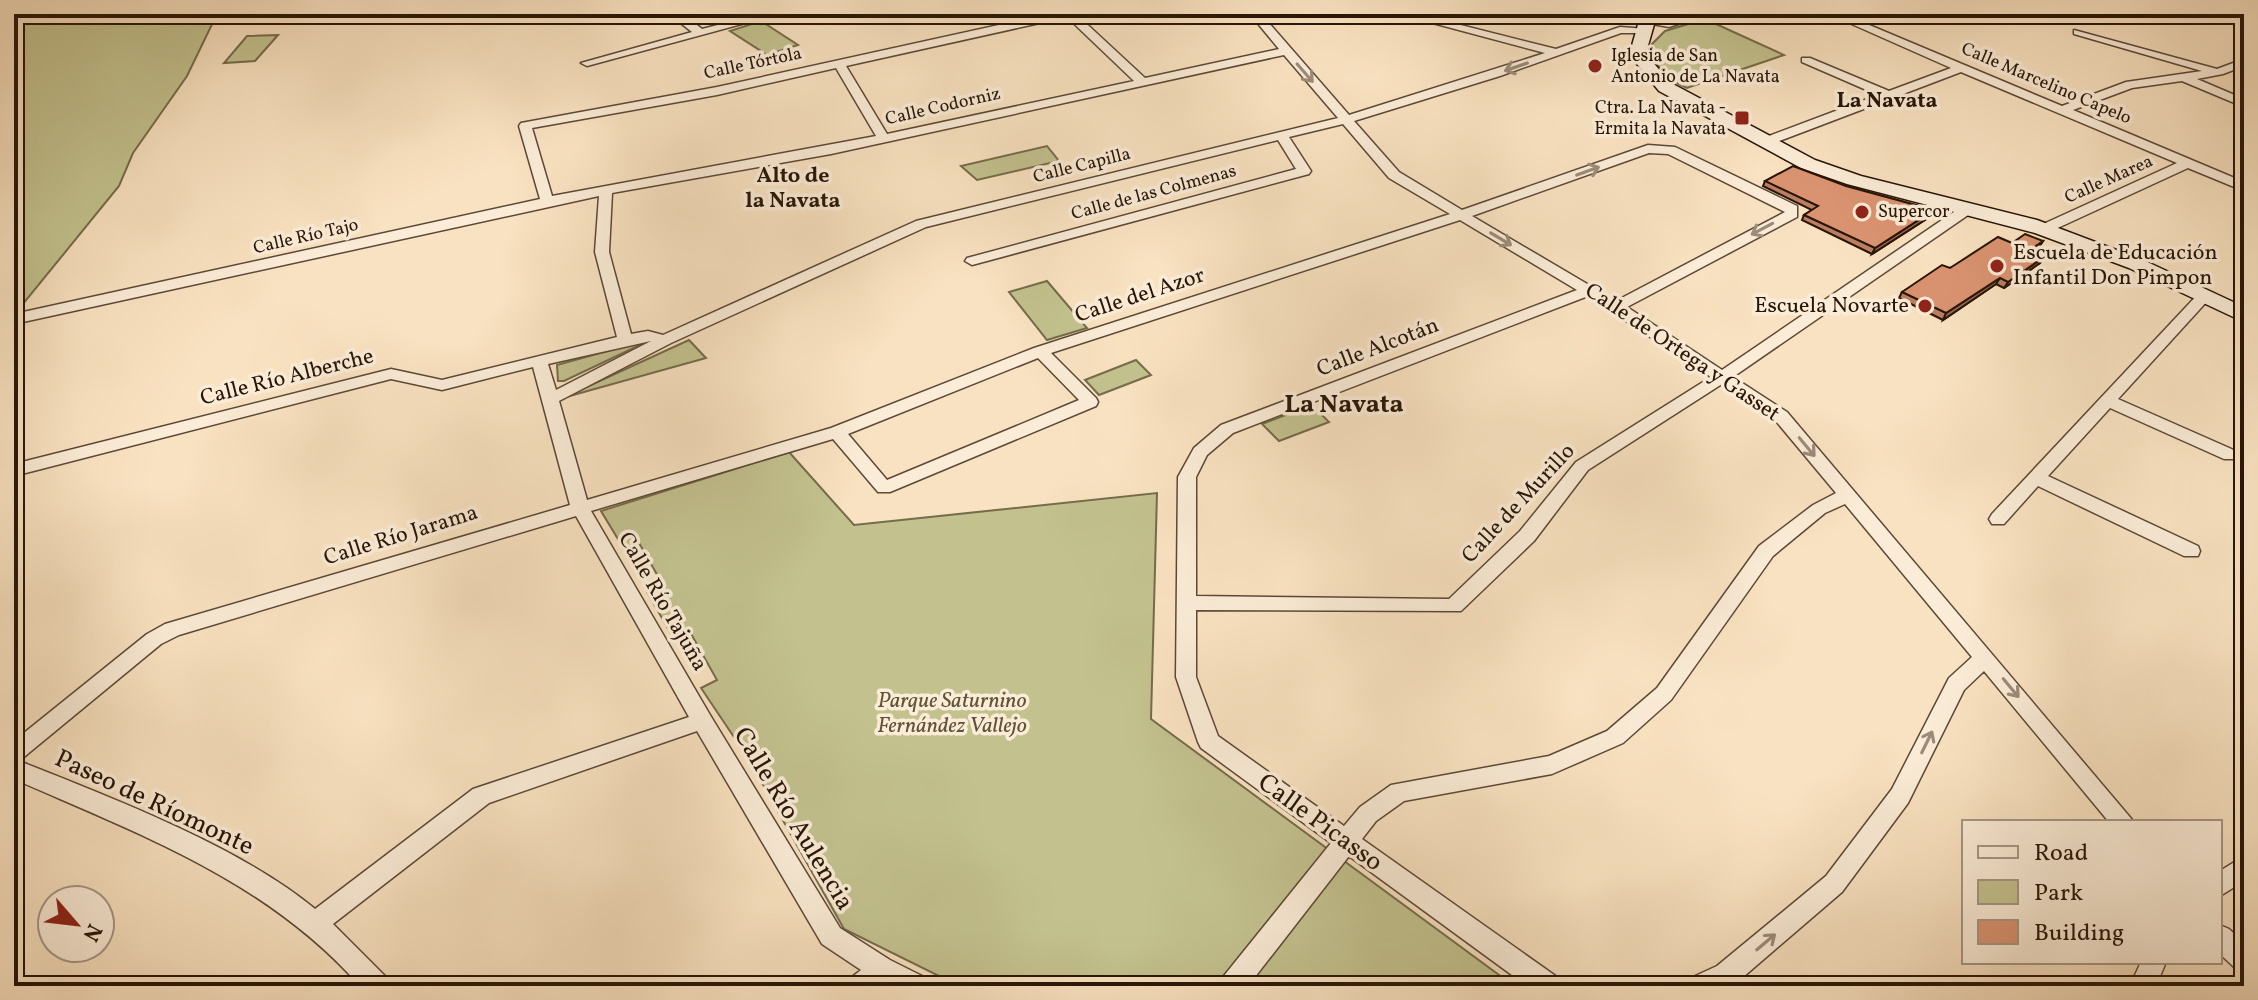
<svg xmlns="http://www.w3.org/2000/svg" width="2258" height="1000" font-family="Vollkorn,serif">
	<rect width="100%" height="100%" fill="#f9e2c1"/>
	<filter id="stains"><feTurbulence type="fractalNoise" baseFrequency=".0025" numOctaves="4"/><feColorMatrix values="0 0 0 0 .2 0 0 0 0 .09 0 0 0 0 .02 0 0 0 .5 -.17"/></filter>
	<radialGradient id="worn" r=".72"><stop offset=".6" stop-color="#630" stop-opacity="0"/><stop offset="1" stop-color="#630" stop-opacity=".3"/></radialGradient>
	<!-- green -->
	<path fill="#c3c28f" stroke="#756c4b" stroke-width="2" d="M14 14H217L187 76 133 153 119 186 23 304 14 307Z
		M1705 19 1784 55 1687 88C1668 80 1652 67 1652 44L1665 31Z
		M761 21 798 45 767 55 730 31Z
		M278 35 255 61 224 63 247 36Z
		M1047 146 1059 161 977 180 961 166Z
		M1047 281 1087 328 1047 340 1009 292Z
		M689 340 706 358 566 397 569 395Z
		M636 343 640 345 564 381H558L557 365Z
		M1136 360 1151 375 1099 395 1085 380Z
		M1312 405 1329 422 1279 441 1262 424Z
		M789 452 854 525 1157 493 1151 719 1514 986H959L844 929 748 758 701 688 717 680 690 632 674 639 647 592 663 585 639 543 624 549 601 511Z"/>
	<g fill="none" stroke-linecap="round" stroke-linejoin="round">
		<!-- street casing -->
		<g stroke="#5c4836" stroke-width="3">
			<path id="street" d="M657 14H683L702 29 761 14H779L587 66 581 63 692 32 673 17 650 22 645 19Z
				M1049 14H1076L1145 78 1279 49 1250 14H1261L1349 115 1545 53 1399 14H1417L1556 49 1620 27 1647 29V33H1621L1500 76 1354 121 1399 172 1462 210 1648 145 1675 147 1797 206V217L1627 307 1722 370 1961 207H1971V213L1733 377 1787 412 2134 822H2109L1984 671 1964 690 1908 803 1842 892 1735 984 1689 986 1693 977 1717 966 1826 876 1892 789 1949 678 1972 657 1845 504 1825 513 1773 556 1671 700 1623 743 1552 774 1404 801 1376 821 1362 839 1557 977 1561 986H1527L1349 856 1248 986H1219L1223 977 1331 843 1201 748 1198 742 1176 677 1178 477 1194 448 1221 425 1577 290 1460 220 1051 353 1096 398 1098 402 1096 406 890 492H878L833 439 591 511 710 715 840 928 890 960 924 977 928 986H889L883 983 880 986H848L852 977 861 970 822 944 697 731 489 803 333 924 386 977 390 986H360C266 880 141 835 14 779V741L147 634 165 624 570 505 533 367 442 390 391 379 14 476V464L391 369 442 380 617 337 595 252 599 196 14 324V314L540 199 519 126 521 123 717 87ZM1067 17 1134 81 887 134 846 66ZM1284 55 1338 118 916 221 663 335 648 331 631 334 609 252 612 193 831 154ZM836 68 876 136 552 196 532 128 717 95ZM1343 124 1389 178 1450 214 1034 348 831 428 587 500 559 401 671 343 926 227 1278 140 1296 169 967 258 965 261 972 265 1309 174 1311 171 1289 137ZM1649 153 1668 154 1785 212 1616 301 1472 216ZM1588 296 1711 377 1576 462 1520 531 1449 599 1196 596V477L1207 455 1233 433ZM651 341 556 390 548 364ZM1038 358 1079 400 887 480 848 434ZM1722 384 1775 420 1836 493 1813 505 1759 546 1657 688 1607 731 1549 756 1391 785 1360 807 1344 826 1218 736 1196 677V610L1461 611 1534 541 1588 470ZM576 516 689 717 473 789 315 909C241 847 110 797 19 761L161 644 179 635Z
				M1692 14H1709L1669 27 1641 22 1646 19 1669 21Z
				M1829 14H1843L2062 106 2126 82 2202 71 2074 34V30L2217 69 2244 59V66L2223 74 2197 79 2244 99V107L2182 81 2132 88 2073 110 2244 182V191L2188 168 2049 232H2039V226L2177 163 1961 72 1769 145H1761V139L1878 95 1802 62V58H1810L1889 91 1951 68Z
				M2205 291 2210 292V298L2118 399 2236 451 2239 455 2236 459H2224L2110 408 2048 476 2198 546 2200 551 2198 556H2184L2038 486 2004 524H1992L1989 519 1992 514 2200 292Z
				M2244 856V881L2220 896V871Z
				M2220 925 2229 929 2244 943V972L2235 968 2220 954Z
				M2141 962H2166L2156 986H2130Z"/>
		</g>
		<!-- secondary casing -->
		<g stroke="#271507" stroke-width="3">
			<path id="secondary" d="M1641 14H1657L1647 49 1649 58 1671 83 1815 160 1861 176 2037 220 2143 260 2244 307V322L2129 268 2035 233 1847 184 1801 168 1659 91 1633 59 1631 49Z"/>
		</g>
		<!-- street -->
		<use href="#street" fill="#fbecd7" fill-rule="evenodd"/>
		<!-- secondary -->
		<use href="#secondary" fill="#fbecd7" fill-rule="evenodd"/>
	</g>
	<!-- wall -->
	<path fill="#bb7e61" stroke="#271507" stroke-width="2" d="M1765 181 1846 186 1934 210 1931 216 1872 254 1802 220 1804 215 1812 210 1763 186Z
		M2043 241 2039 247 2033 252 2044 257 2040 263 2004 288 1996 284 1943 320 1899 298 1902 292 1950 268 2012 243Z"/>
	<!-- shaded-wall -->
	<path fill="#99674f" stroke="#271507" stroke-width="2" d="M1934 210 1931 216 1872 254 1875 248Z
		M2043 241 2039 247 2026 256 2030 250Z
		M2044 257 2040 263 2004 288 2008 282Z
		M2000 278 1996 284 1943 320 1946 313Z"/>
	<!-- building -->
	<path fill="#da9371" stroke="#271507" stroke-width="2" d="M1793 166 1846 186 1934 210 1875 248 1804 215 1818 206 1765 181Z
		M2025 234 2043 241 2030 250 2044 257 2008 282 2000 278 1946 313 1902 292 1942 265 1950 268 1998 237 2012 243Z"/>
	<!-- one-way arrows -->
	<defs><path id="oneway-shaft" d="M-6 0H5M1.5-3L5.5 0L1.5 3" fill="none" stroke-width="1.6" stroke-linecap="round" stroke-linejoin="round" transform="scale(2)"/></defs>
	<g stroke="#9c8b79">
		<use href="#oneway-shaft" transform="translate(1516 67) rotate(161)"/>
		<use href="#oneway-shaft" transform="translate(1305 73) rotate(49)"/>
		<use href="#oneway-shaft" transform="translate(1588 171) rotate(-20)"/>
		<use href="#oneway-shaft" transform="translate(1762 229) rotate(152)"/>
		<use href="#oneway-shaft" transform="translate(1501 239) rotate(31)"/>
		<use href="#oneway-shaft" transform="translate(1807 447) rotate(50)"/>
		<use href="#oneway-shaft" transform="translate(2011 688) rotate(50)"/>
		<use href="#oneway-shaft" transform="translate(1927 742) rotate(-64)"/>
		<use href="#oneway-shaft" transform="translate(1766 942) rotate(-40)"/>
	</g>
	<!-- markers -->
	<g fill="#8f2418" stroke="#fbecd7" stroke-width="3">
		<circle cx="1595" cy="66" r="8"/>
		<rect x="1734" y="110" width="16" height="16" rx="4"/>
		<circle cx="1862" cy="212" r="8"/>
		<circle cx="1997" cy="266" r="8"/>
		<circle cx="1925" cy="306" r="8"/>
	</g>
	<g text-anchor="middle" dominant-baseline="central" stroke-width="7" stroke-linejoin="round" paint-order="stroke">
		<!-- far-poi labels -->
		<g font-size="18" fill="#271507" stroke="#fbecd7" text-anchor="start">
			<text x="1611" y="56">Iglesia de San<tspan x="1611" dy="21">Antonio de La Navata</tspan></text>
			<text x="1726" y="108" text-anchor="end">Ctra. La Navata -<tspan x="1726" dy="21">Ermita la Navata</tspan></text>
			<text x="1878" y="212">Supercor</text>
		</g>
		<!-- far-street labels -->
		<g font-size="18" fill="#271507" stroke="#fbecd7">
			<text transform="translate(753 64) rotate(-12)">Calle Tórtola</text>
			<text transform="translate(2046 84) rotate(23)">Calle Marcelino Capelo</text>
			<text transform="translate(943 107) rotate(-13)">Calle Codorniz</text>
			<text transform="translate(1082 166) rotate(-14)">Calle Capilla</text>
			<text transform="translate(2109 180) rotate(-24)">Calle Marea</text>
			<text transform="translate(1154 193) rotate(-15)">Calle de las Colmenas</text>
			<text transform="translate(306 237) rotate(-13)">Calle Río Tajo</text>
		</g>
		<!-- far-quarter labels -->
		<g font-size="22" font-weight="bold" fill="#271507" stroke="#fbecd7">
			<text x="1887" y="101">La Navata</text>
			<text x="793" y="176">Alto de<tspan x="793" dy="25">la Navata</tspan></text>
		</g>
		<!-- poi labels -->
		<g font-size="22" fill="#271507" stroke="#fbecd7" text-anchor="start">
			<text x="2013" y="253">Escuela de Educación<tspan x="2013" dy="25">Infantil Don Pimpon</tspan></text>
			<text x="1909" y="306" text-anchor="end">Escuela Novarte</text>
		</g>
		<!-- street labels -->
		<g font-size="22" fill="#271507" stroke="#fbecd7">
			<text transform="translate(1140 296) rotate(-18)">Calle del Azor</text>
			<text transform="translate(1378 348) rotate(-21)">Calle Alcotán</text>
			<text transform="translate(1682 353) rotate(34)">Calle de Ortega y Gasset</text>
			<text transform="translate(287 378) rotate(-14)">Calle Río Alberche</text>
			<text transform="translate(1519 504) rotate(-47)">Calle de Murillo</text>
			<text transform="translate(401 536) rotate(-17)">Calle Río Jarama</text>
			<text transform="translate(662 602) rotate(60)">Calle Río Tajuña</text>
		</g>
		<!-- park labels -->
		<g font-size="22" font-style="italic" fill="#5e5237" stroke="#fbecd7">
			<text x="952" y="701">Parque Saturnino<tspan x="952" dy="25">Fernández Vallejo</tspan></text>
		</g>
		<!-- quarter labels -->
		<g font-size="26" font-weight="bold" fill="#271507" stroke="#fbecd7">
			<text x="1344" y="405">La Navata</text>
		</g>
		<!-- near-street labels -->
		<g font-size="26" fill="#271507" stroke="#fbecd7">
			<text transform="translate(154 803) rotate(25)">Paseo de Ríomonte</text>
			<text transform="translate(793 819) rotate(59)">Calle Río Aulencia</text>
			<text transform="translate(1320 823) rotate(36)">Calle Picasso</text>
		</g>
	</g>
	<!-- margin -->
	<rect width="2258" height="1000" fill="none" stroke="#f9e2c1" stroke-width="48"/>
	<rect x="16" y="16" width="2226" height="968" fill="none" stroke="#271507" stroke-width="4"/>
	<rect x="24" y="24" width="2210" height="952" fill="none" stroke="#271507" stroke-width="2"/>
	<!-- legend -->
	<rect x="1962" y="820" width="260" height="144" fill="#fbecd7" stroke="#a69684" stroke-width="2"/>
	<rect x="1978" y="846" width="40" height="12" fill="#fbecd7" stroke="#a69684" stroke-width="2"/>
	<text x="2034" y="860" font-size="24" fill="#271507">Road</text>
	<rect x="1978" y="880" width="40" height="24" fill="#c3c28f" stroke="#a69684" stroke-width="2"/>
	<text x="2034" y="900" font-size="24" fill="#271507">Park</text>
	<rect x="1978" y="920" width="40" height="24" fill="#da9371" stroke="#a69684" stroke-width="2"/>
	<text x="2034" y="940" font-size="24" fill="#271507">Building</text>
	<!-- north arrow -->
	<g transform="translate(76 924) rotate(118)"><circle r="38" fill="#fbecd7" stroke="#a69684" stroke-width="2"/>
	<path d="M0-6L14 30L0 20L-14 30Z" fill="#8f2418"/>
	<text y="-12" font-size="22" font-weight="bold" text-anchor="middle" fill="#271507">N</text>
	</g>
	<rect width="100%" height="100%" filter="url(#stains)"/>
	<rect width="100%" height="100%" fill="url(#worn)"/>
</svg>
